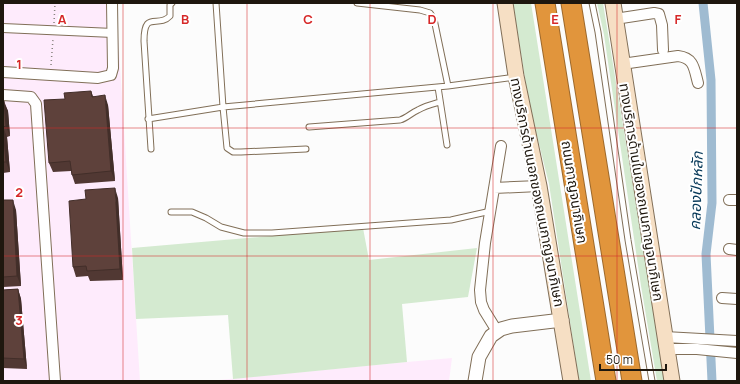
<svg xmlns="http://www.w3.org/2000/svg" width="740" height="384" font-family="Manrope,'Noto Sans Thai',sans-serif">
	<rect width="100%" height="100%" fill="#fcfcfc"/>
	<!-- industrial -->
	<path fill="#feebfc" d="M3 3H116L140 381H3Z
		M452 358 449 381H208L407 362Z"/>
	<!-- green -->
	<path fill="#d4ead0" d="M513 3H531L591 381H579L549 184 529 104Z
		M597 3H603L665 381H657L641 286 604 35Z
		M363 228 369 260 477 248 468 297 402 304 407 362 233 379 228 315 136 319 132 248Z"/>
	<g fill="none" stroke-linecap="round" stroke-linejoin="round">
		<!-- canal -->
		<path stroke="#9fbbd1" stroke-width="9" d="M703 3 711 80 712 203 706 254 712 381"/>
		<!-- service casing -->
		<g stroke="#816f58" stroke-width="7">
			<path id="service" d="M216 3 223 107 227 148 233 152H241L306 149
				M357 3 420 10 430 13 434 19 448 86
				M592 3 598 32 628 240 652 381
				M438 87 447 145
				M148 119 223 107 448 86 515 77
				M309 127 400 120C407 118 411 113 418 110 425 106 433 104 440 102
				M151 149 144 41C144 9 158 29 170 16V5L172 3
				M171 212H192L206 218 221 227 244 233H272L451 220 491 211"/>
		</g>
		<!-- pedestrian casing -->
		<g stroke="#816f58" stroke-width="10">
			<path id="pedestrian" d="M3 28 113 33"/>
		</g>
		<!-- minor casing -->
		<g stroke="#816f58" stroke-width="12">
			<path id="minor" d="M615 19 654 13 659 14 662 25 663 50
				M622 64 678 56C694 58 694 68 698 83
				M3 72 98 78 111 75 113 68 112 3
				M3 95 31 97 36 104 55 381
				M494 188 539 186
				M729 200H737
				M729 249 737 250
				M722 298 737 299
				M497 331 484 310 481 302 480 290 485 243 501 146
				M665 337 737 341
				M667 349H697L737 353"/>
		</g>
		<!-- tertiary casing -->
		<g stroke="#816f58" stroke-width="15">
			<path id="tertiary" d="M475 381 479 357 491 336 501 329 512 326 562 320"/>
		</g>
		<!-- secondary casing -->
		<g stroke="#816f58" stroke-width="17">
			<path id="secondary" d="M505 3 516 76 539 186 571 381
				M613 3 672 381"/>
		</g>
		<!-- motorway casing -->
		<g stroke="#9d692c" stroke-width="21">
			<path id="motorway" d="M545 3 606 381
				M571 3 632 381"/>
		</g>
		<!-- path -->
		<path stroke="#88847f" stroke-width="1.5" stroke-dasharray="1 3" stroke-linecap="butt" d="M54 23 55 3
			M51 65 53 39"/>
		<!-- service -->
		<use href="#service" stroke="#fff" stroke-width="5"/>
		<!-- pedestrian -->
		<use href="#pedestrian" stroke="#fff" stroke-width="8"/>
		<!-- minor -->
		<use href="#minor" stroke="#fff" stroke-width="10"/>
		<!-- tertiary -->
		<use href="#tertiary" stroke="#fff" stroke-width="13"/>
		<!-- secondary -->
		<use href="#secondary" stroke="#f6dfc4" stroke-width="15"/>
		<!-- motorway -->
		<use href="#motorway" stroke="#e1953c" stroke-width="19"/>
	</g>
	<!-- wall -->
	<path fill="#513833" d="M91 91 93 96 108 105 115 181 75 184 72 175 71 171 53 172 49 163 65 99Z
		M3 101 8 111 10 136 7 137 10 172 3 173Z
		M118 198 123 280 90 281 88 276 76 277 73 267Z
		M3 200 16 210 21 286 3 287Z
		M18 289 21 299 27 369 3 368V290Z"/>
	<!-- shaded-wall -->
	<path fill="#422e29" d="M105 95 108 105 115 181 111 171Z
		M4 101 8 111 10 136 6 126Z
		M3 127 7 137 10 172 6 162Z
		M115 188 118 198 123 280 120 269Z
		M13 200 16 210 21 286 17 276Z
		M18 289 21 299 27 369 24 359Z"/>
	<!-- building -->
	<path fill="#5e413b" stroke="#422e29" d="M91 91 92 97 105 95 111 171 72 175 70 161 49 163 44 100 65 99 64 93Z
		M3 101H4L6 126 3 127Z
		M3 127 6 162H3Z
		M115 188 120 269 87 271 86 266 73 267 69 201 86 199 85 190Z
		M3 200H13L17 276 3 277Z
		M18 289 24 359 3 358V290Z"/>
	<!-- grid -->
	<path fill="none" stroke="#d62828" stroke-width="1" stroke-opacity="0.55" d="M123 3V381M247 3V381M370 3V381M493 3V381M617 3V381M3 128H737M3 256H737"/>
	<g text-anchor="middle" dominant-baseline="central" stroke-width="4" stroke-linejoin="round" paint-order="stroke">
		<!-- street labels -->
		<g font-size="14" fill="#1e170e" stroke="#fff">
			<text transform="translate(538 192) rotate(79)">ทางบริการด้านนอกของถนนกาญจนาภิเษก</text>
			<text transform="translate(575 192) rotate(81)">ถนนกาญจนาภิเษก</text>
			<text transform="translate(642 192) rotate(81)">ทางบริการด้านในของถนนกาญจนาภิเษก</text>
		</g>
		<!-- water labels -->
		<g font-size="15" font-style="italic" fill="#073959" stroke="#fff">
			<text transform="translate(696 191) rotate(-88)">คลองปักหลัก</text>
		</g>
	</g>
	<g font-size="13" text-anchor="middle" font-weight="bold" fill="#d62828" stroke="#fff" stroke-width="4" stroke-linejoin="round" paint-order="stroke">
		<text x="62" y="24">A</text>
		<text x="185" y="24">B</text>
		<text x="308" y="24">C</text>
		<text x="432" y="24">D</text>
		<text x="555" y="24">E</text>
		<text x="678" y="24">F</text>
		<text x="19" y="69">1</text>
		<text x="19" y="197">2</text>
		<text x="19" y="325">3</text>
	</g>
	<!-- border -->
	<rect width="740" height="384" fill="none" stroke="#1e170e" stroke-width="8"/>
	<!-- scale -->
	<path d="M600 364v6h66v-6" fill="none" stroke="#1e170e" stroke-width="2"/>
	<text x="606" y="364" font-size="12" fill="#1e170e" stroke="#ffffff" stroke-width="3" paint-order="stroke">50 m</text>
</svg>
